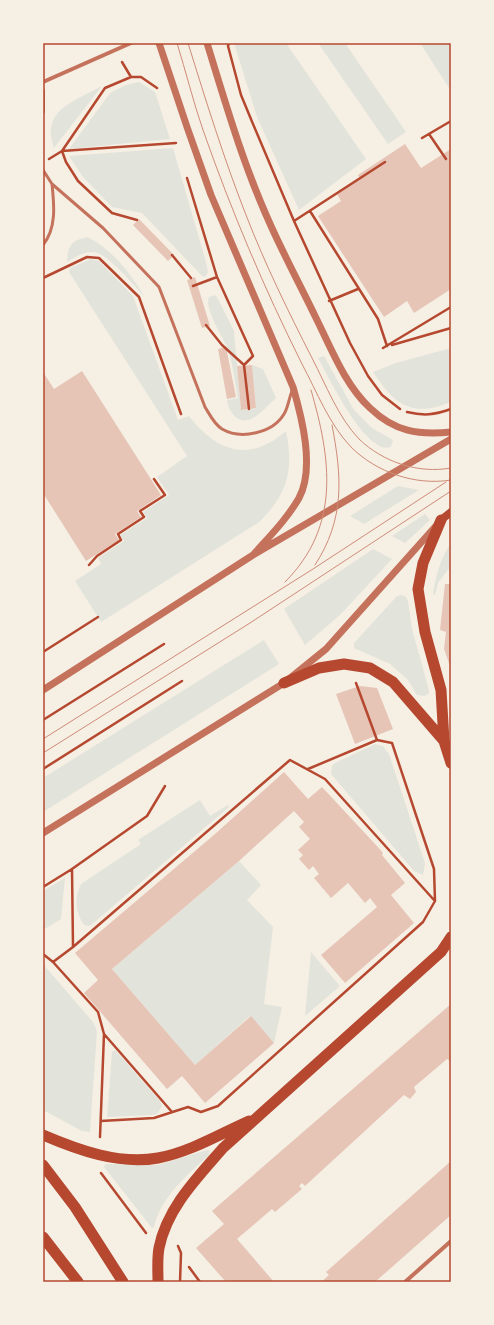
<svg xmlns="http://www.w3.org/2000/svg" width="494" height="1325" font-family="'Archivo Narrow',sans-serif">
	<rect width="100%" height="100%" fill="#f6efe4"/>
	<!-- green -->
	<path fill="#e2e4dc" d="M234 43H286L366 159 299 210 257 117Z
		M318 43H345L406 132 388 144Z
		M420 43H451V91Z
		M139 82 155 92 170 139 69 149 110 93 126 85Z
		M102 86 54 148C40 110 75 101 102 86Z
		M173 148 206 262 208 272 205 277 202 276 142 213 112 207 83 177 69 156Z
		M87 237C110 247 132 275 144 296 134 286 107 252 93 252 84 251 74 258 67 262 68 245 71 241 87 237Z
		M91 259 99 261 133 296 178 420 189 416C217 452 249 463 286 431 294 470 288 494 259 522L101 622 75 581 101 564 98 558 124 541 120 535 147 518 143 512 169 495 157 477 187 456 69 272 70 268Z
		M215 295 217 297 234 331 241 410 256 408 252 365 263 369 276 398C269 404 260 415 251 419 238 425 228 411 227 400L238 398C235 384 232 355 225 343 220 333 204 307 209 297Z
		M451 348V402C411 418 395 405 373 372L396 363Z
		M324 356 354 410 372 428 393 440 391 447C366 456 328 376 318 358Z
		M398 486 419 490 364 524 350 516Z
		M425 514 430 520 405 543 392 536Z
		M451 543V566L438 583 435 595 433 594C436 575 440 559 451 543Z
		M373 549 392 559 340 615 305 645 284 609Z
		M401 595 406 597 408 601 412 629 429 690V693L425 696 417 695 408 680 390 664 354 648V643L397 596Z
		M264 640 279 664 43 812V778Z
		M375 744 383 746 389 754 425 863 423 875 414 871 331 774 332 766 335 763Z
		M200 800 210 816 228 805 229 807 90 926 84 925C75 912 74 898 81 884L141 844 138 840Z
		M239 861 261 885 247 900 273 927 264 1004 282 1007 274 1043 250 1016 195 1065 112 969Z
		M65 878 61 919 43 930V891Z
		M311 952 340 986 305 1016Z
		M43 964 93 1022 97 1031 90 1132 82 1131 43 1110Z
		M115 1050 160 1101 162 1106 158 1113 153 1115 107 1117 112 1052Z
		M207 1150 210 1151 208 1156C186 1176 161 1197 154 1227L152 1228 104 1167 105 1164H108L158 1165Z"/>
	<!-- building -->
	<path fill="#e6c5b7" d="M405 144 421 168 451 149V289L414 313 407 301 384 317 318 216 341 201 337 194 360 179 358 175Z
		M139 219 174 255 168 261 133 225Z
		M195 277 210 326 202 328 187 280Z
		M226 347 236 397 227 399 218 349Z
		M252 365 256 408 241 410 237 366Z
		M82 371 161 495 137 511 141 517 115 534 119 540 86 561 43 493V372L54 389Z
		M445 584H451V669L444 649 446 632 440 630Z
		M360 686 377 688 393 729 355 744 336 694Z
		M284 772 308 799 322 787 376 845 383 853 382 855 405 883 391 895 414 923 345 983 321 955 377 907 370 898 365 903 348 883 331 898 314 878 319 874 313 866 309 870 299 859 303 855 298 850 310 839 299 827 304 822 294 811 239 861 112 969 195 1065 251 1016 274 1043 205 1103 182 1076 167 1089 84 993 98 980 75 953 215 834Z
		M451 1004V1062L447 1059 414 1087 416 1092 410 1099 404 1095 305 1186 302 1183 299 1186 302 1189 275 1212 272 1209 237 1239 274 1282H226L196 1248 224 1224 212 1211Z
		M451 1161V1215L375 1282H321L329 1275 326 1272Z"/>
	<g fill="none" stroke-linecap="round" stroke-linejoin="round">
		<!-- path -->
		<path stroke="#b5482f" stroke-width="2.5" d="M229 43 228 46 241 95 253 124 294 221 350 343 368 376 382 395 400 409
			M122 62 131 77
			M429 134 446 159
			M422 138 451 121
			M49 159 62 151 105 88 131 77H141L157 88
			M187 178 217 277 253 356 244 365
			M310 211 378 319 387 346
			M137 220 112 213 78 181 66 162 62 151 176 143
			M294 221 385 162
			M172 255 191 278
			M43 278 87 257 99 258 139 297 181 414
			M193 286 217 277
			M329 301 358 289
			M206 325 222 345 244 365 249 409
			M392 345 451 328
			M383 348 451 307
			M407 412C424 416 434 415 451 409
			M89 565 97 556 121 540 118 534 144 517 140 511 165 495 154 479
			M43 652 98 617
			M43 720 164 644
			M43 769 182 681
			M308 769 377 740
			M72 869 73 947 53 962 98 1012 104 1034 100 1137
			M43 887 72 869 147 816 165 786
			M73 947 290 760 325 779 434 900
			M43 954 53 962
			M104 1034 172 1112
			M101 1121 154 1118 188 1107 201 1112 218 1106 423 922 435 901 434 869 392 743 377 740 356 683
			M101 1173 146 1233
			M178 1246 181 1253 180 1282
			M189 1267 200 1282"/>
		<!-- service -->
		<path stroke="#c5725c" stroke-width="3" d="M43 170 52 184 103 228 159 287 205 407C210 415 214 424 222 429 241 440 273 433 284 414 288 408 289 398 292 391
			M43 245C57 228 54 204 52 184"/>
		<!-- minor -->
		<path stroke="#c5725c" stroke-width="4" d="M43 82 131 43
			M43 91V112
			M405 1282 451 1241"/>
		<!-- tertiary -->
		<path stroke="#c5725c" stroke-width="7" d="M159 43 187 127 211 195 293 387C302 418 315 468 299 498 287 519 269 537 253 555
			M207 43C226 105 244 167 271 226 285 257 301 287 316 318 331 348 345 385 370 408 395 432 418 435 451 432
			M43 690 253 555 451 439
			M43 833 284 683 326 649 435 527"/>
		<!-- secondary -->
		<path stroke="#b5482f" stroke-width="8" d="M441 520 451 512"/>
		<!-- trunk -->
		<path stroke="#b5482f" stroke-width="11" d="M441 520 423 563 418 589 425 632 441 690 444 741 451 763
			M284 683 319 668 344 664 370 668 393 682 444 741
			M43 1135C78 1150 119 1165 158 1158 190 1152 220 1134 249 1121
			M43 1165 75 1207 123 1282
			M43 1237 78 1282
			M158 1282C158 1271 157 1259 159 1248 167 1208 197 1178 223 1148L441 952 451 937"/>
		<!-- tram -->
		<path stroke="#cf8b77" stroke-width="1" d="M177 43C186 72 193 101 203 130 231 210 264 288 302 364 317 392 329 424 351 447 376 472 415 486 451 480
			M188 43C206 101 224 159 246 215 265 264 288 311 312 358 326 385 338 417 359 439 383 462 418 474 451 468
			M315 565C345 519 342 477 332 425
			M285 582C341 526 331 459 311 390
			M43 739 313 569 446 482
			M43 753 250 623 451 491"/>
	</g>
	<!-- border -->
	<rect width="494" height="1325" fill="none" stroke="#f6efe4" stroke-width="88"/>
	<rect x="44" y="44" width="406" height="1237" fill="none" stroke="#b5482f" stroke-width="1.5"/>
</svg>
